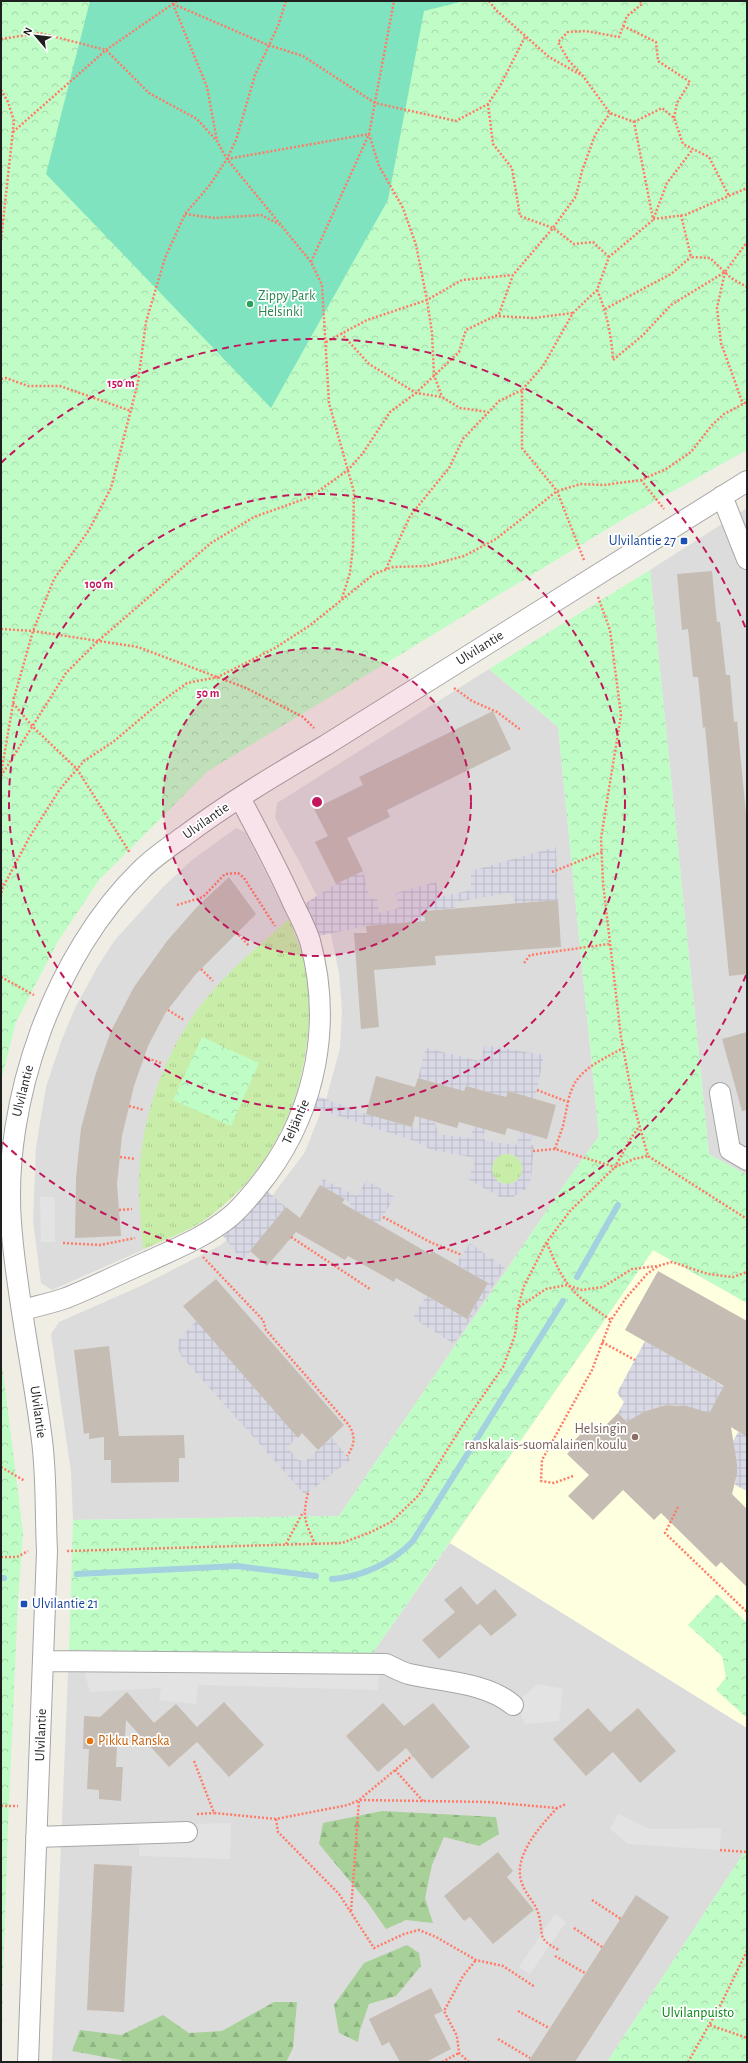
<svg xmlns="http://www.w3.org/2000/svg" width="748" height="2063" font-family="'Alegreya Sans',sans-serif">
	<defs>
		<pattern id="grass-tufts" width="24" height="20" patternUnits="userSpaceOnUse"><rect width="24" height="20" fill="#c8eda8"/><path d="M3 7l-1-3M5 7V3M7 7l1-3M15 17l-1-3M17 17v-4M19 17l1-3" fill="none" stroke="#abcb90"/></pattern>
		<pattern id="forest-firs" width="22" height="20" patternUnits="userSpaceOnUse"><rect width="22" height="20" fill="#a7d198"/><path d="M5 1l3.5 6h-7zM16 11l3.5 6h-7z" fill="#8fb383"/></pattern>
		<pattern id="park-crowns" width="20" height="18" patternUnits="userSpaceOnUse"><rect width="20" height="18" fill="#c0fcc6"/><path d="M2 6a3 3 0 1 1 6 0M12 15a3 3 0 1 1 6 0" fill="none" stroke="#a5d8aa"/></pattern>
		<pattern id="plaza-grid" width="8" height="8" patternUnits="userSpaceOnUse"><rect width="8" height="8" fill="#d9d9e6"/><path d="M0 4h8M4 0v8" fill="none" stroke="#babac5"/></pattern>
	</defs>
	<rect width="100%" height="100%" fill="#f0ede5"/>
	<!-- residential -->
	<path fill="#dddcdc" d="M747 508V1175L709 1154 650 570Z
		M489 669 558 727 599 1136 571 1175 339 1516 73 1520 71 1472 51 1334 59 1322 143 1285 221 1245 263 1208 305 1152 327 1096 340 1048 342 1010 339 973 330 930 319 900 299 861 275 818 277 803Z
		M236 828 245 832 289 919 299 944 309 1016 307 1042 297 1094 290 1113 264 1161 246 1184 204 1220 181 1233 52 1290 41 1283 33 1220 36 1147 46 1087 61 1042 75 1008 98 966 115 940 163 887 192 860Z
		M450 1543 747 1728V1848L607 2062H52L69 1650 372 1654Z"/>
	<!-- education -->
	<path fill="#feffdf" d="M653 1250 747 1303V1728L450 1543Z"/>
	<!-- grass -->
	<path fill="url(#grass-tufts)" d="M289 919C295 935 302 951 306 968 310 988 310 1010 308 1031 302 1107 268 1174 206 1219 187 1232 164 1240 143 1249 142 1230 139 1211 139 1192 138 1119 167 1041 216 987 238 963 264 941 289 919Z
		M492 1169a15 15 0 1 1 30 0a15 15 0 1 1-30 0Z"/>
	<!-- forest -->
	<path fill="url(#forest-firs)" d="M382 1811 496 1817 499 1834 479 1846 444 1837 432 1865 425 1898 433 1923 406 1920 386 1929 368 1903 319 1844 323 1823Z
		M407 1945 419 1953 421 1966 396 1996 369 2004 360 2030 358 2042 339 2033 334 2005 364 1963Z
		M274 2002H297L293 2048 286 2062H121V2060L72 2051 80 2030 121 2035 163 2015 189 2033 222 2031Z"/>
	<!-- park -->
	<path fill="url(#park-crowns)" d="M1 1H747V450L632 514 208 771 99 880 57 943 16 1022 1 1081Z
		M650 570 709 1154 747 1175V1303L653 1250 372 1654 69 1650 73 1520 339 1516 571 1175 599 1136 558 727 489 669Z
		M202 1037 259 1063 231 1126 173 1100Z
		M1 1355 23 1533 18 1601 8 1825 3 1979 2 2062Z
		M717 1594 747 1623V1718L716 1690 726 1677 722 1656 688 1625Z
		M747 1848V2062H607Z"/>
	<!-- pitch -->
	<path fill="#7fe3bf" d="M90 1H464L424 11 388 200 271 408 46 174Z"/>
	<!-- parking -->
	<path fill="#e3e3e3" d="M40 1197H55V1242H41Z
		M82 1662 380 1664 378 1690 198 1685 196 1704 159 1700 161 1688 90 1692Z
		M538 1684 563 1689 559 1721 525 1724 519 1710 513 1705Z
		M618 1814 650 1829 721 1828 720 1850 628 1844 610 1829Z
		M231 1823 230 1859 139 1856 140 1825Z
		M555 1914 566 1922 530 1974 519 1967Z"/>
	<!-- plaza -->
	<path fill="url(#plaza-grid)" fill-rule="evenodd" d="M556 847 558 900 515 904 514 897 508 893 456 902 455 908 425 911V921L366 926 309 938 296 909 336 884 363 871 370 899 377 898 379 913 399 908 396 893 436 882 440 897 471 890V871Z
		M485 1045 544 1055 535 1099 508 1091 506 1097 466 1086 464 1091 418 1078 426 1048 479 1061Z
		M309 1093 366 1114 415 1128 419 1127V1117L435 1122 438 1134 470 1138 474 1126 485 1129 483 1138 486 1141 516 1145 521 1132 532 1135 530 1145H534L531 1179 525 1190 513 1197H500L468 1179 474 1166 473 1160 470 1157 431 1150 415 1141 305 1105ZM506 1153 514 1155 520 1160 523 1168 521 1175 516 1182 508 1184 500 1183 494 1177 492 1170 493 1162 498 1156Z
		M323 1179 357 1196 366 1180 395 1197 378 1224 349 1207 351 1203 320 1185Z
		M260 1185 286 1207 246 1257 241 1259 216 1227Z
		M470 1243 505 1268 454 1344 413 1318 426 1296 467 1319 488 1283 456 1264Z
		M196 1321 298 1437 287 1447 298 1460 306 1461 331 1437 350 1460 305 1495 181 1356 176 1343Z
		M645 1341 732 1391 715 1403 710 1411 718 1416 677 1405H666L645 1411 628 1423 618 1413 624 1402 617 1393Z
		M738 1432 747 1436V1491L735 1485 737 1464 732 1443Z"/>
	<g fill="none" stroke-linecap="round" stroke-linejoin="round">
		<!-- stream -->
		<path stroke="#a3d1e0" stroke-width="6" d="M577 1277 618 1205
			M77 1574 237 1566 316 1576
			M1 1578H4
			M332 1579C362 1577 392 1563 413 1541L563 1301"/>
	</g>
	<!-- building -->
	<path fill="#c5bcb4" d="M712 571 717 622H720L726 675H730L734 722 737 721 747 824V974L729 976 705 727 703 728 698 677H693L688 629 682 630 677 574Z
		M493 711 511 749 387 810 390 817 347 838 363 871 336 884 315 842 328 836 314 809 363 785 359 777Z
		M229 877 256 914 195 975 166 1012 148 1046 134 1086 122 1136 117 1184 121 1236 75 1238 76 1178 81 1128 95 1076 111 1031 134 987 167 941 196 908Z
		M558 900 561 947 435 956 436 965 374 970 379 1027 361 1029 354 933H367L366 926 425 921 424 911Z
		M747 1032V1110L742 1111 722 1039Z
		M376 1076 415 1087 418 1078 464 1091 466 1086 506 1097 508 1091 556 1105 547 1139 507 1128 505 1135 459 1122 457 1128 415 1116 412 1127 366 1114Z
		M320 1185 345 1199 342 1203 430 1254 432 1251 488 1283 467 1319 396 1278 394 1282 348 1256 345 1260 296 1232 267 1266 250 1251 286 1207 300 1218Z
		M658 1271 747 1321V1437L731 1427 737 1464V1474L732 1494 747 1509V1587L721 1562 716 1567 661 1513 654 1520 623 1490 593 1520 568 1496 589 1475 567 1454 576 1444 574 1441 591 1423 600 1431 618 1413 627 1422 645 1411 666 1405 687 1406 709 1413 724 1386 625 1330Z
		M216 1279 344 1425 318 1450 302 1433 298 1438 183 1306Z
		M109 1346 119 1436 184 1435 185 1458H179V1482L111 1483V1460H104V1437L89 1439V1433L84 1434 74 1350Z
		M461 1586 477 1605 495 1589 517 1615 491 1636 480 1624 439 1659 422 1640 455 1612 444 1600Z
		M127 1692 154 1723 176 1704 197 1727 224 1702 264 1745 229 1777 197 1742 169 1767 126 1720 125 1737 117 1744 116 1767H123L121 1801 99 1799V1790L87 1789 89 1749H83L84 1716 100 1717Z
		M383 1703 404 1726 433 1703 470 1747 432 1779 406 1748 378 1772 346 1736Z
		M588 1708 610 1732 638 1708 676 1751 640 1783 613 1752 586 1776 553 1739Z
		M498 1852 513 1871 507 1877 534 1910 493 1944 470 1917 464 1921 444 1896Z
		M94 1864 132 1866 124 2012 87 2010Z
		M636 1895 669 1917 602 2020 575 2062H528Z
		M431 1988 443 2011 434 2015 451 2049 426 2062H400L389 2042 382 2046 369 2019Z"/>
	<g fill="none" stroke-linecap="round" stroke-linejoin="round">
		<!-- minor casing -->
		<g stroke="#a6a6a6" stroke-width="22">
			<path id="minor" d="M722 496 747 559
				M720 1093 730 1150 747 1160
				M23 1310C37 1306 52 1303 66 1298 94 1287 121 1273 149 1261 177 1248 207 1236 231 1216 245 1204 256 1189 267 1175 317 1107 332 1022 310 941 306 928 299 915 293 903 277 867 258 832 240 798
				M44 1661 386 1664C393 1667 401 1672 409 1674 442 1682 486 1682 513 1705
				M36 1837 187 1832
				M28 2062 47 1551C45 1512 47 1472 41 1433 32 1363 16 1293 11 1223 2 1102 54 954 142 869 154 857 169 847 183 837 228 803 277 774 326 745L747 481"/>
		</g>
		<!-- path -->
		<path stroke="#ff7a67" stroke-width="2.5" stroke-dasharray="2 2" stroke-linecap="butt" d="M489 1 496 10 549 57 581 75
			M640 1 642 4 627 16 619 37 586 31 568 32 558 42 569 61 583 76 610 113 634 122 653 219
			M173 4 268 45 303 56 375 103 456 121 488 104 500 86 525 37
			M173 4 207 87 217 141
			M623 26 656 42 658 61 690 82 677 103 674 118
			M1 39 40 33 106 50 149 93 197 119 217 141 227 159 311 262 322 285 329 403 354 492 353 546 350 573 342 598
			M1 90 8 102 14 121 1 240
			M488 104 493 144 512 168 520 216 553 228 574 244 593 242 609 257
			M634 122 662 108 674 118 683 144 709 157 729 196
			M13 132 106 50 177 1
			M227 159 369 134 379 166 403 208 416 245 427 300 432 333 434 375 442 397
			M185 214 214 218 261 215 281 225
			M681 215 691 257 710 258 731 278 747 287
			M653 219 685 215 747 188
			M311 262 369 134 394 1
			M725 272 717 308 721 343 743 404
			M597 290C607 313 611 334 613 359
			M605 309 671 274 691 257
			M495 316 534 318 573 313
			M341 333 369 364 416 393 442 397 460 408 488 412
			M326 342 367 320 427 300 462 280 513 275
			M613 360 642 336 671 305 725 272 747 242
			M1 379 6 378 28 386H60L131 411
			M641 480 664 509
			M584 560 557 491 522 448V390L543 366 573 313 597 290 609 257 653 220 667 183 693 149
			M386 569 410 516 449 468 463 439 499 401 522 390
			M598 597 610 630 621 715 601 838 603 883 621 1037 634 1106 648 1156 747 1219
			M1 629 33 631 138 647 246 688 303 717 314 728
			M454 688 472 701 497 712 521 730
			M13 703 33 727 77 769 130 853
			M1 774 14 698 33 631 54 579 89 530 111 488 138 382 146 322 165 258 185 214 209 186 227 159 236 140 255 75 278 26 286 1
			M1 776 66 673 98 641 211 543 254 517 310 497 348 470 363 453 390 412 416 393 459 352 466 330 499 314 513 275 553 228 576 196 582 171 595 135 610 113
			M552 872 602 852
			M1 879 2 889 1 896
			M2 889 29 838 60 789 84 761 113 742 158 704 187 683 218 677 275 648 309 626 374 574 393 567 427 566 464 556 496 539 557 491 581 484 604 485 641 480 666 469 691 452 712 425 724 414 747 402
			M177 905 203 897 225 874 238 873 244 878 275 926
			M236 932 249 946
			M524 963 530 955 609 944
			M201 969 213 981
			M1 977 34 995
			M168 1010 184 1020
			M144 1057 161 1063
			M537 1090 568 1102 563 1126 555 1149
			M568 1102C574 1070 597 1063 623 1048
			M129 1106 144 1110
			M533 1151 555 1149 615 1167 631 1138 639 1127
			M120 1157 135 1159
			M119 1210 132 1209
			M383 1217 432 1243 462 1255
			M291 1237 370 1289
			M63 1243 100 1245 135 1238
			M547 1243C564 1286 573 1295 611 1320
			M203 1257 263 1320 266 1330 348 1424C356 1435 355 1445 347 1456
			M519 1307 546 1289 567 1285 582 1290 603 1287 632 1269 658 1266
			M602 1342 635 1360
			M1 1467 25 1481
			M573 1476 554 1483 541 1481 542 1460 592 1370 611 1320 626 1298 647 1274 658 1266 672 1262 708 1274 733 1277 747 1272
			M308 1493C302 1518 305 1521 315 1544
			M678 1507 665 1533 747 1612
			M286 1544 303 1512
			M67 1551 342 1543 371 1532 391 1522 419 1495 462 1426 503 1367 515 1335 518 1307 524 1286 546 1243 570 1211 615 1167 634 1159 648 1156
			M1 1557H17L28 1551
			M194 1761 214 1813 276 1819 348 1805 359 1800 412 1756
			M395 1770 423 1801
			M360 1800 488 1802 557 1808 566 1804
			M1 1806H18
			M557 1808C540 1827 510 1858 523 1886 527 1896 537 1905 539 1916 544 1936 536 1938 559 1950
			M197 1814 214 1813
			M276 1819 278 1832 339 1894 374 1948 404 1934 419 1930 436 1937 476 1960 503 1966 535 1987
			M720 1850 747 1852
			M592 1900 621 1919
			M351 1911 359 1800
			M574 1928 602 1947
			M555 1956 585 1973
			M518 2011 549 2028
			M710 2025 747 2038
			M498 2039 530 2058
			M442 2062 459 2053
			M469 2062 459 2053 457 2036 444 2011 463 1976 476 1960
			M688 2062 721 2004 747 1951"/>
		<!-- minor -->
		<use href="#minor" stroke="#fff" stroke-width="20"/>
	</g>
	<!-- distance rings -->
	<circle cx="317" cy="802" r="154" fill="#c2185b" fill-opacity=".12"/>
	<g fill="none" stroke="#c2185b" stroke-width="2" stroke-dasharray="7 5">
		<circle cx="317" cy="802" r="154"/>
		<circle cx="317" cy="802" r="308"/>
		<path d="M746 975A463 463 0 0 1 1 1141M1 463A463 463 0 0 1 746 629"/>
	</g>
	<!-- markers -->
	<circle fill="#2e9e5b" stroke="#fff" stroke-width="1.5" cx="250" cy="304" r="4"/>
	<g fill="#1a4fb4" stroke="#fff" stroke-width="1.5">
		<rect x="680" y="537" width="8" height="8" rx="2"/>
		<rect x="20" y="1600" width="8" height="8" rx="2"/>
	</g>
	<circle fill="#8d6e63" stroke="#fff" stroke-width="1.5" cx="635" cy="1437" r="4"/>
	<circle fill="#e8710a" stroke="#fff" stroke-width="1.5" cx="90" cy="1741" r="4"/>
	<g text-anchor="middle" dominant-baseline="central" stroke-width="3.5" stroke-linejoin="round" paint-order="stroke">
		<!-- leisure labels -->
		<g font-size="14" fill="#27864d" stroke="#fff" text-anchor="start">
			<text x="258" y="296">Zippy Park<tspan x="258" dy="16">Helsinki</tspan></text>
		</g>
		<!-- transit labels -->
		<g font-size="14" fill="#164399" stroke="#fff" text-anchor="end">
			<text x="676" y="541">Ulvilantie 27</text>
			<text x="32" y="1604" text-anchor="start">Ulvilantie 21</text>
		</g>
		<!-- street labels -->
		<g font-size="14" fill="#1f1f1f" stroke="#fff">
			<text transform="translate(480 648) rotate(-32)">Ulvilantie</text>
			<text transform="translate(206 821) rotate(-35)">Ulvilantie</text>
			<text transform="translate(23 1091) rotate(-76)">Ulvilantie</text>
			<text transform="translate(296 1122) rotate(-66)">Teljäntie</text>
			<text transform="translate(38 1412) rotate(82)">Ulvilantie</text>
			<text transform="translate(41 1735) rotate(-88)">Ulvilantie</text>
		</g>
		<!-- education labels -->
		<g font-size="14" fill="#785e54" stroke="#fff" text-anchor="end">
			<text x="627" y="1429">Helsingin<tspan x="627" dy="16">ranskalais-suomalainen koulu</tspan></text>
		</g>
		<!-- food labels -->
		<g font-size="14" fill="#c56008" stroke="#fff" text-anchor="start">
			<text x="98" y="1741">Pikku Ranska</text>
		</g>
		<!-- park labels -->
		<g font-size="14" fill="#068414" stroke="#fff">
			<text x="698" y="2013">Ulvilanpuisto</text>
		</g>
	</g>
	<circle cx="317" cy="802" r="6" fill="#c2185b" stroke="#fff" stroke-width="2"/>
	<g font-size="12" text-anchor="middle" font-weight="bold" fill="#c2185b" stroke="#fff" stroke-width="3.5" stroke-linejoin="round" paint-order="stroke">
		<text x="121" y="387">150 m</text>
		<text x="99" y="588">100 m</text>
		<text x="208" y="697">50 m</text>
	</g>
	<!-- border -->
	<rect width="748" height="2063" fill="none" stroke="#1f1f1f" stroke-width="4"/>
	<!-- north arrow -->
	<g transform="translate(36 36) rotate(298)" stroke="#ffffff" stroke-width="3" paint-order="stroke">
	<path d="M0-3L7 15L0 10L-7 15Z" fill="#1f1f1f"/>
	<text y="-6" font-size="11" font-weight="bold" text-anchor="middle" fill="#1f1f1f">N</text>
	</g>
</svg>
